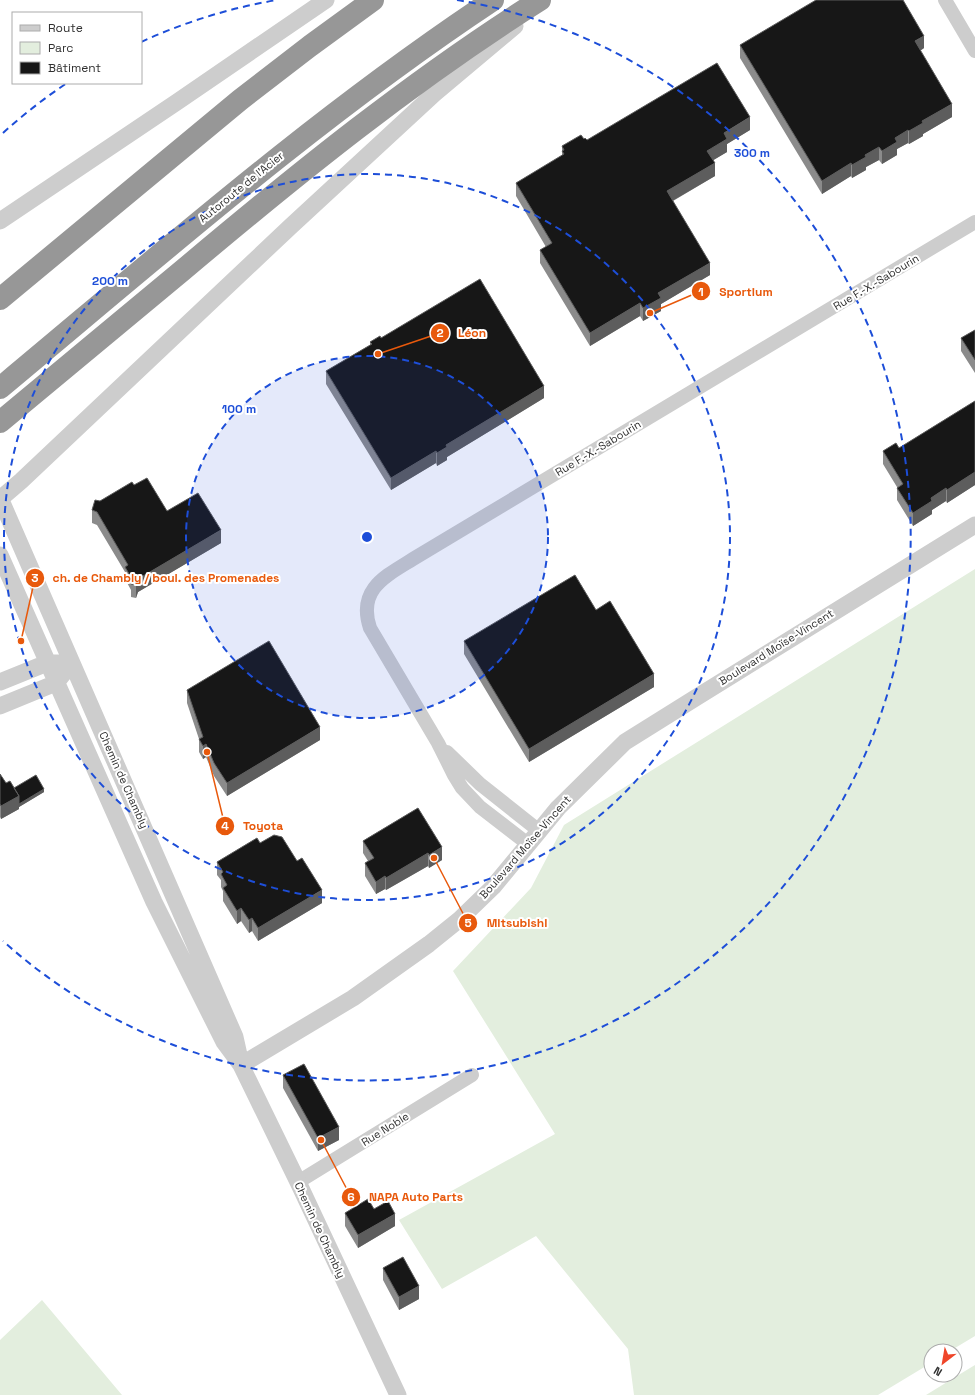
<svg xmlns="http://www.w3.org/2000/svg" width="975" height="1395" font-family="'Space Grotesk',sans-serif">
	<rect width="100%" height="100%" fill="#fff"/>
	<!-- green -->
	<path fill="#e3eede" d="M975 569V1336L950 1351H931V1363L878 1395H634L628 1349 536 1236 442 1289 399 1220 555 1134 453 971 531 888 564 825Z
		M42 1300 122 1395H0V1340Z
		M975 1365V1395H926L970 1368Z"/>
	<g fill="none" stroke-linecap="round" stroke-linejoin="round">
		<!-- minor -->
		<path stroke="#cdcdcd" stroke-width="14" d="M945 0 975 51
			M447 752 480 784 538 830
			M528 844 480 807 462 788 454 775 438 743 370 628C357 589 386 576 413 559L975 222
			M298 1182 472 1075"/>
		<!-- tertiary -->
		<path stroke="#cdcdcd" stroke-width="17" d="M0 221 177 102 326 0
			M0 498 235 1037 239 1055
			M0 499 21 481 290 227 434 94 515 26
			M0 555 154 902 224 1042 241 1065 298 1182 398 1395
			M0 682 47 663H58
			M0 706 56 683 63 674
			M241 1065 353 998 429 944 460 919 493 887 558 808 625 742 697 697 975 525"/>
		<!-- motorway -->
		<path stroke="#979797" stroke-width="22" d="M0 299 240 100 310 46 373 0
			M0 388C161 254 318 116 493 0
			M0 422C61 371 122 321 183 270 297 174 413 80 540 0"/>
	</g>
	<!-- wall -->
	<path fill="#8b8b8b" d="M740 45 924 48 920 51 952 117 923 134V136L909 144 908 143 897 149V155L882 164 879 160 866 167V170L852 178 851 176 822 194 740 58Z
		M750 130 727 144V152L713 160 715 176 673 201 710 275 661 304V311L643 321 640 316 590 346 540 263V250L546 247 516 196V183L562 156V146L584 139 587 140Z
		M975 330V373L961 351V338Z
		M381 338 544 398 447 457V460L437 466 436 463 391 490 326 384V371L370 345V342Z
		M975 401V485L947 503 946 501 932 510V514L913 526 897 500V487L883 464V451L899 448Z
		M134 485 167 511 221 543 138 592 136 598 131 597V590L125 579V572L97 525 92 523V510L100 501Z
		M596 610 654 687 529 762 464 654V641Z
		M187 690 320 740 227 796 214 776 206 757 203 759 199 752V739L187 703Z
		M0 774 6 783 14 788 44 792 19 807V809L1 819 0 817Z
		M418 808 442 860 429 868 428 866 386 890 385 889 376 894 365 876V863L368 861 363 853V841Z
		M260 843 322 903 258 941 252 931 249 933 241 921 237 924 223 901V891L221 887V880L217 875V862Z
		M283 1075 339 1140 318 1151 283 1088Z
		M374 1209 395 1226 358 1248 345 1226V1213Z
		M383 1268 419 1299 399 1310 383 1280Z"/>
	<!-- shaded-wall -->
	<path fill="#5d5d5d" d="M924 36V48L915 54V41Z
		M952 104V117L923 134V136L909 144V131L922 121Z
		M750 117V130L727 144V152L707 164V151L724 133Z
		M908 130V143L897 149V155L882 164V151L895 138Z
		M879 147V160L866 167V170L852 178V165L865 155Z
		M715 163V176L667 204V191Z
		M851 163V176L822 194V181Z
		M710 263V275L661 304V311L643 321V308L658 293Z
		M640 303V316L590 346V333Z
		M544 386V398L447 457V460L437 466V453L446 445Z
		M436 451V463L391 490V478Z
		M975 472V485L947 503V490Z
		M946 488V501L932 510V514L913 526V513L931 498Z
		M221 530V543L138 592 136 598V585L138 579Z
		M654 674V687L529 762V749Z
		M320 727V740L227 796V783Z
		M206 744V757L203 759V746Z
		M44 789V792L19 807V809L1 819V806L19 796Z
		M442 847V860L429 868V855Z
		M428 853V866L386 890V878Z
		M385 876V889L376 894V882Z
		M322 890V903L258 941V928Z
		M241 908V921L237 924V911Z
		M252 918V931L249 933V920Z
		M339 1127V1140L318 1151V1138Z
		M395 1214V1226L358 1248V1235Z
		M419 1286V1299L399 1310V1297Z"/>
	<!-- building -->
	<path fill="#171717" stroke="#5d5d5d" d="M816 0H903L924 36 915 41 952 104 922 121 923 123 909 131 908 130 895 138 897 142 882 151 879 147 865 155 866 157 852 165 851 163 822 181 740 45Z
		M717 63 750 117 724 133 727 139 707 151 715 163 667 191 710 263 658 293 661 298 643 308 640 303 590 333 540 250 552 243 516 183 564 154 562 151 564 150 562 146 581 135 584 139 585 138 587 140Z
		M480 279 544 386 446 445 447 447 437 453 436 451 391 478 326 371 372 344 370 342 380 336 381 338Z
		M975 330V360L961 338Z
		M975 401V472L947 490 946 488 931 498 932 501 913 513 897 488 903 484 883 451 896 443 899 448Z
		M147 478 167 511 198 493 221 530 138 579 136 585 131 584 132 579 125 567 128 565 97 512 92 510 95 500 100 501 132 482 134 485Z
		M575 575 596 610 610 601 654 674 529 749 464 641Z
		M269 641 320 727 227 783 214 763 206 744 203 746 199 739 203 737 187 690Z
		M0 774 6 783 10 781 19 796 1 806 0 804Z
		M36 775 44 789 19 804V796L14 788Z
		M418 808 442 847 429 855 428 853 386 878 385 876 376 882 365 863 374 858 363 841Z
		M274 835 282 837 297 861 302 858 322 890 258 928 252 918 249 920 241 908 237 911 223 888 227 885 221 874 223 872 217 862 257 838 260 843Z
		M304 1064 339 1127 318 1138 283 1075Z
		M368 1199 374 1209 388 1201 395 1214 358 1235 345 1213Z
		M403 1257 419 1286 399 1297 383 1268Z"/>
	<!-- distance rings -->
	<circle cx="367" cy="537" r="181" fill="#1d4ed8" fill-opacity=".12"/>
	<g fill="none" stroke="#1d4ed8" stroke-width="2" stroke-dasharray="7 5">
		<circle cx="367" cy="537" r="181"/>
		<circle cx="367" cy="537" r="363"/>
		<path d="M3 133A544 544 0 0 1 67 83M141 42A544 544 0 0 1 277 0M457 0A544 544 0 1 1 3 941"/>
	</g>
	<g text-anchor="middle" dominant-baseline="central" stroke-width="4" stroke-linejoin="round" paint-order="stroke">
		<!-- street labels -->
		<g font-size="11" fill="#303030" stroke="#fff">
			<text transform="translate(241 187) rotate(-39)">Autoroute de l'Acier</text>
			<text transform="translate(876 282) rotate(-31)">Rue F.-X.-Sabourin</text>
			<text transform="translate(598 448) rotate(-31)">Rue F.-X.-Sabourin</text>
			<text transform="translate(776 647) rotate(-32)">Boulevard Moïse-Vincent</text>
			<text transform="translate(124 780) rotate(66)">Chemin de Chambly</text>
			<text transform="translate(525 847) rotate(-49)">Boulevard Moïse-Vincent</text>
			<text transform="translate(385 1129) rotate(-32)">Rue Noble</text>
			<text transform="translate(320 1230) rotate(65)">Chemin de Chambly</text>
		</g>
	</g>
	<circle cx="367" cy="537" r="6" fill="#1d4ed8" stroke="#fff" stroke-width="2"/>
	<g font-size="12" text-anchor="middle" font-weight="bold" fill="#1d4ed8" stroke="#fff" stroke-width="4" stroke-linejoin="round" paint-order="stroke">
		<text x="752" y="157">300 m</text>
		<text x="110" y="285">200 m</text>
		<text x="239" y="413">100 m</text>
	</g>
	<!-- callouts -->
	<path fill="none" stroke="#e8590c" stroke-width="1.5" d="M650 313L701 291M378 354L440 333M21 641L35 578M207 752L225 826M434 858L468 923M321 1140L351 1197"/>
	<g fill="#e8590c" stroke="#fff" stroke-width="1.5">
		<circle cx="650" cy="313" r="4"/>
		<circle cx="378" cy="354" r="4"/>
		<circle cx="21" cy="641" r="4"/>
		<circle cx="207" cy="752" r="4"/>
		<circle cx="434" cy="858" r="4"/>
		<circle cx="321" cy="1140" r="4"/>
		<circle cx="701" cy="291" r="10"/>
		<circle cx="440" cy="333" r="10"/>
		<circle cx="35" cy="578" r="10"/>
		<circle cx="225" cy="826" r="10"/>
		<circle cx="468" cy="923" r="10"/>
		<circle cx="351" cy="1197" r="10"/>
	</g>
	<g font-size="12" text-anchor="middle" font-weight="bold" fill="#fff">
		<text x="701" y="296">1</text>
		<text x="440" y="337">2</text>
		<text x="35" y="582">3</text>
		<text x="225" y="830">4</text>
		<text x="468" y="927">5</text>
		<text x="351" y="1201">6</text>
	</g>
	<g font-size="12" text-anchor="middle" font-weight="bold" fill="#e8590c" stroke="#fff" stroke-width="4" stroke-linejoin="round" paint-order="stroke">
		<text x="746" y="296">Sportium</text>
		<text x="472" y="337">Léon</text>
		<text x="166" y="582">ch. de Chambly / boul. des Promenades</text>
		<text x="263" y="830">Toyota</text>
		<text x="517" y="927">Mitsubishi</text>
		<text x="416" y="1201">NAPA Auto Parts</text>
	</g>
	<!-- legend -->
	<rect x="12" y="12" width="130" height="72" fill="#ffffff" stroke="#acacac"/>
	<rect x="20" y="25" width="20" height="6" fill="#cdcdcd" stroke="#acacac"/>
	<text x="48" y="32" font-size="12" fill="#303030">Route</text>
	<rect x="20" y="42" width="20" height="12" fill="#e3eede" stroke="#acacac"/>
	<text x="48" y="52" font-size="12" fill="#303030">Parc</text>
	<rect x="20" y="62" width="20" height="12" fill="#171717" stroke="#acacac"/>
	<text x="48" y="72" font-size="12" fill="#303030">Bâtiment</text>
	<!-- north arrow -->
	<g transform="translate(943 1363) rotate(211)"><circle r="19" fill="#ffffff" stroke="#acacac"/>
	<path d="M0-3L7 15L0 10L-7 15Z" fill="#ef462a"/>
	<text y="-6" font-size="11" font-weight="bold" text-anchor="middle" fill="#303030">N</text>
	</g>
</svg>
